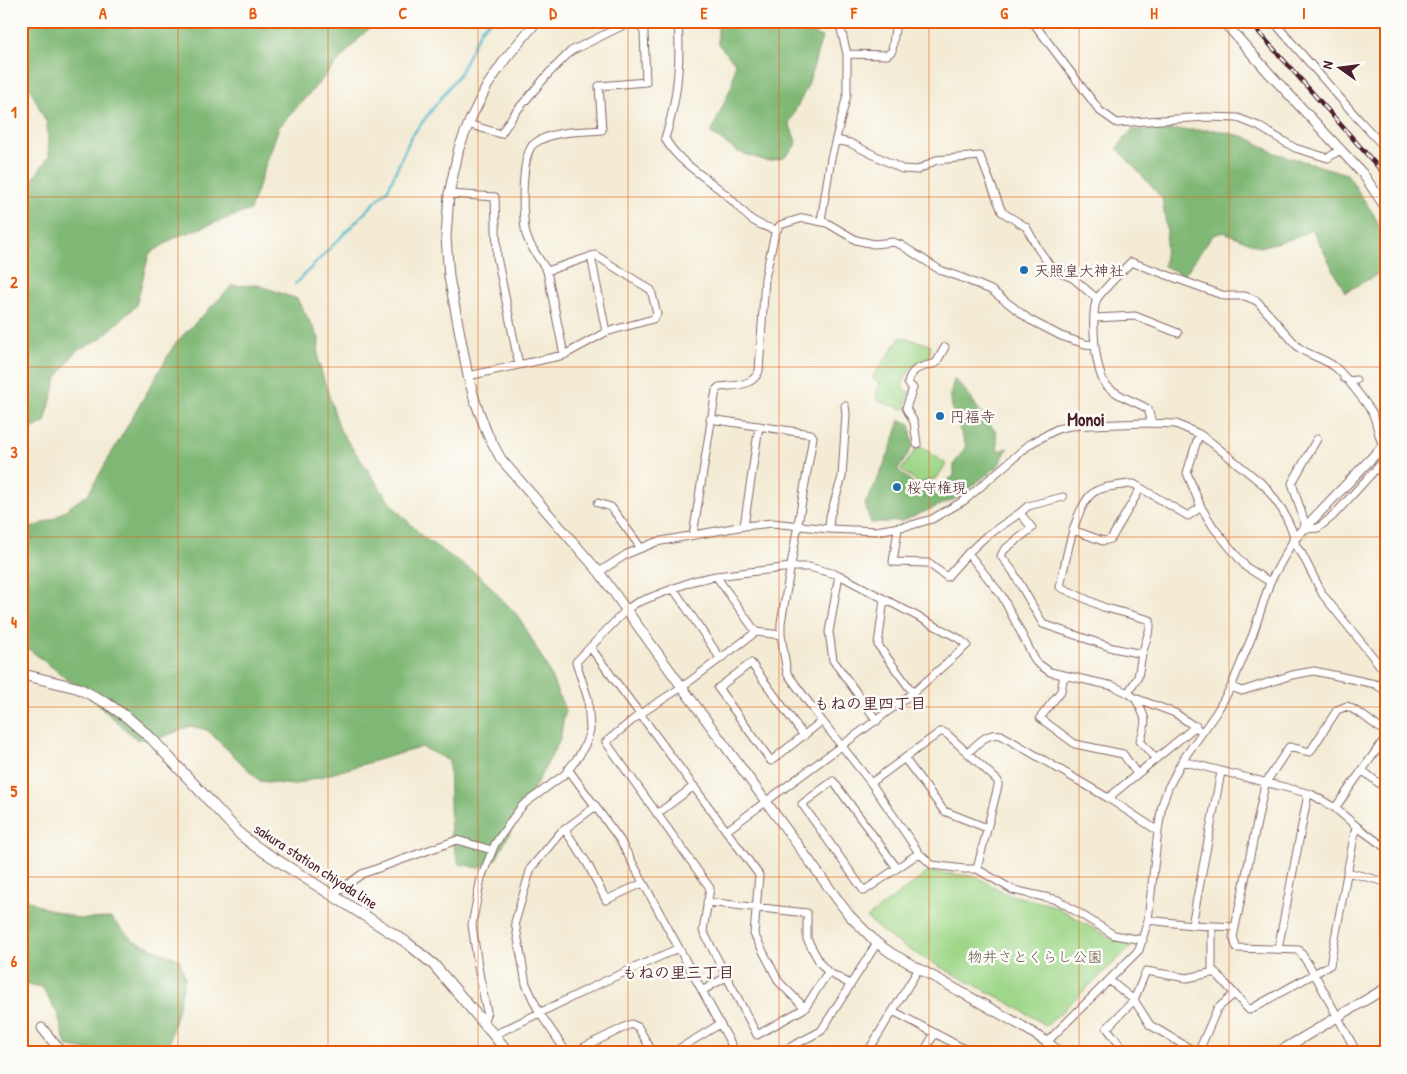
<svg xmlns="http://www.w3.org/2000/svg" width="1407" height="1074" font-family="'Patrick Hand','Klee One',sans-serif">
	<rect width="100%" height="100%" fill="#fdfcf7"/>
	<filter id="ink" filterUnits="userSpaceOnUse"><feTurbulence type="fractalNoise" baseFrequency=".02" numOctaves="2"/><feDisplacementMap in="SourceGraphic" scale="10" xChannelSelector="R" yChannelSelector="G"/><feConvolveMatrix kernelMatrix="1 2 1 2 8 2 1 2 1" color-interpolation-filters="sRGB"/></filter>
	<filter id="wash" filterUnits="userSpaceOnUse"><feTurbulence type="fractalNoise" baseFrequency=".0096" numOctaves="4" result="noise"/><feDisplacementMap in="SourceGraphic" scale="20" xChannelSelector="R" yChannelSelector="G"/><feGaussianBlur stdDeviation="1.12" result="paint"/><feColorMatrix in="noise" values="0 0 0 0 0 0 0 0 0 0 0 0 0 0 0 0 0 1.4 0 .05"/><feComposite in="paint" operator="in"/></filter>
	<g filter="url(#wash)">
		<rect width="100%" height="100%" fill="#f3ebd4"/>
		<!-- green -->
		<path fill="#9fd789" stroke="#747b5a" d="M901 337 931 345 928 363C908 366 908 369 902 388L909 392 904 409 878 401 876 394 880 384 872 378Z
			M919 445 946 464 937 478 919 483 901 470Z
			M928 872 975 876 1007 894 1055 906 1113 940 1134 944 1046 1026C1015 1004 980 988 946 970 918 955 890 941 867 918Z"/>
		<!-- forest -->
		<path fill="#7fb875" stroke="#646c50" d="M21 21H379L366 31 279 127 250 210 176 237 149 254 136 306 100 339 76 351 57 378 45 422 31 429 21 425V242L26 229 27 188 49 156 47 124 21 70Z
			M718 21H801L803 30 822 37 808 85 789 123 797 144 784 158 767 161 738 152 711 133 732 85 735 63 718 44Z
			M1132 130H1215L1246 137 1275 153 1347 174 1374 215 1386 243V270L1345 292 1312 229 1295 238 1260 247 1224 232 1213 235 1184 275 1164 266 1167 231 1162 198 1117 148Z
			M258 285 297 299 319 338 318 361 340 430 391 504 423 537 481 577 519 617 547 667 565 710 560 740 496 859 479 868 459 864 451 837 449 761 422 747 293 785 260 781 207 730 191 726 155 740 136 739 85 693 30 650 21 647V532L53 519 88 494 176 342 232 286Z
			M954 379C972 393 979 416 996 431L998 451 1008 448 998 466 955 499 902 521 871 523 865 504C880 477 891 450 900 420L910 424 913 446 898 470 919 488 939 486 954 476V464L966 446 954 415 950 396Z
			M21 896 44 908 80 919 111 918 133 940 180 960 185 978 167 1052 100 1053 66 1046 58 1015 42 987 21 983Z"/>
		<g fill="none" stroke-linecap="round" stroke-linejoin="round">
			<!-- stream -->
			<path stroke="#50bacd" stroke-width="2.5" d="M295 284 388 189 411 137 460 73 481 29 490 21"/>
		</g>
	</g>
	<g filter="url(#ink)">
		<g fill="none" stroke-linecap="round" stroke-linejoin="round">
			<!-- minor casing -->
			<g stroke="#856666" stroke-width="9">
				<path id="minor" d="M678 21C681 62 678 99 665 138 676 161 706 177 724 193 734 201 742 212 752 220 760 225 767 228 777 230
					M1032 21 1100 111 1117 123 1206 117 1238 118 1258 126 1295 148 1328 158 1341 149
					M1273 21 1360 121 1386 149
					M847 54 887 55 892 51 896 21
					M468 124 501 134 514 114 549 73 571 51 632 21
					M836 140 850 143 902 169 918 170 936 160 980 156 1002 212 1026 227 1039 250 1053 270 1073 278 1097 299
					M449 194 495 197 497 257 519 365
					M821 221 831 158 847 95V54L839 21
					M591 256 606 332
					M547 271 564 355
					M1094 318 1135 316 1178 333
					M468 376 564 355 606 332 653 319 657 314 651 290 595 255 547 271C541 261 528 244 526 234 522 217 520 152 535 143 554 130 580 132 602 130L599 86 646 82 644 32 638 21
					M1344 378 1351 381 1356 380
					M710 419 811 434 813 437 781 623V635L787 673 822 721 871 783 919 853 932 865 964 869H977L998 786V781L947 734 943 732H940L871 783
					M1152 423 1148 409C1135 401 1118 397 1107 386 1095 375 1090 314 1097 299 1101 292 1124 269 1131 262L1225 296H1245L1257 301 1298 347C1309 356 1324 358 1335 367 1343 373 1367 404 1372 412 1377 423 1378 435 1383 446
					M1199 434 1187 473 1201 507 1214 528 1246 567 1270 582
					M917 444 914 422 906 408 913 388 908 383C912 366 921 368 936 363L945 347
					M1063 497 1028 506 1020 513 985 537 968 553 1002 596 1036 662 1050 672 1113 686 1128 693 1138 677 1142 654 1150 628V620L1103 607 1060 587C1065 565 1075 498 1098 490 1107 486 1119 486 1129 484H1134L1188 516 1201 507
					M598 503 611 507 641 548
					M1020 513 1032 528 1004 550 1001 556 1012 570 1043 624 1113 648 1142 654
					M744 526 759 426
					M1306 527 1292 483 1317 439
					M829 529 830 516 842 477 846 414 845 406
					M898 529 893 562 928 563 947 577 968 553
					M1304 529 1318 528 1333 516 1386 458
					M1073 530 1103 541 1111 539 1140 489
					M693 535 716 390 719 387C735 385 752 387 759 371L765 278 775 233 780 225 803 218 827 223 856 240 874 244 893 242 901 245 940 270 960 277 991 290 1030 320 1061 336 1085 344 1095 345
					M599 572 627 554 656 542 744 526 772 523 829 529 876 531 912 525 932 519 965 500 1030 444 1057 429 1070 426 1092 425 1146 423 1176 424 1199 434 1212 443 1265 486 1283 511 1292 530 1296 546 1302 554 1323 595 1386 673
					M839 575 829 632 833 660 877 721
					M716 576 756 632 781 635
					M673 588 720 658
					M884 599 878 645 913 693
					M590 647 640 714 682 687 756 632
					M1064 675 1061 691 1040 718 1075 744 1123 754 1137 774
					M1231 687 1242 691 1292 675 1314 671 1375 684 1386 691
					M1379 687 1386 676
					M1128 693 1135 698 1175 713 1198 729
					M1135 698C1146 718 1148 719 1140 741L1156 759
					M804 736 751 663 718 688 771 761 822 721
					M1386 737 1335 808 1356 826 1386 848
					M968 753C977 744 987 732 1001 735L1108 798 1158 831
					M905 759 944 811 987 828
					M1182 761 1311 794 1335 808
					M568 769 620 840 736 1053
					M1362 770 1386 789
					M1108 798 1196 726
					M657 814 694 786
					M565 830 587 863 606 900 643 883
					M897 868 833 781 802 804 864 891 919 853
					M977 869 1013 890 1058 900 1114 935 1143 940
					M1347 872 1386 882
					M333 895 362 874 457 840 492 850
					M707 902 807 913V939L820 963 828 972
					M1148 920 1192 925 1235 927
					M1192 925 1221 772
					M1386 925V933
					M1278 949 1308 794
					M1212 973V926
					M1109 980 1134 1000 1150 1025 1189 1048 1193 1053
					M702 991 726 977
					M805 1008 779 982 754 934 759 875 640 714 606 742 710 888 703 931 757 1035 805 1008 828 972 850 984
					M893 1011 972 1053
					M483 1022 487 1012 479 973 472 925 481 878 495 844 513 818 523 805 565 774 579 756 586 743 590 730 588 699 576 662 626 610 636 603 693 581 716 576 791 567H809L839 575 958 638 967 645 913 693 726 831
					M494 1035 605 981 679 948
					M1047 1042 1139 950 1148 920 1158 831 1162 805 1168 788 1182 761 1216 713 1231 687 1253 634 1270 582 1294 539
					M571 1053 565 1050 539 1012 526 984 515 922 531 868 561 832 596 806
					M572 1053 631 1024 638 1027 653 1053
					M672 1053 720 1024
					M779 1053 821 1031 877 943
					M867 1053 918 970
					M923 1053 935 1033
					M1126 1053 1107 1028 1134 1000 1146 971 1187 978 1215 972 1249 1010 1330 965 1356 826
					M1198 1053 1217 1009 1234 994
					M1357 1053 1314 973 1299 950 1237 948 1233 937 1265 784 1289 747 1310 752 1337 710 1347 706 1361 714 1386 733
					M1377 1053 1386 1047"/>
			</g>
			<!-- tertiary casing -->
			<g stroke="#856666" stroke-width="11">
				<path id="tertiary" d="M537 21 506 58 487 86 471 118 459 148 449 194 446 237 449 277 468 376 475 401 487 433 501 459 599 572 682 687 849 915 877 943 891 953 1022 1026 1047 1042 1061 1053
					M1223 21 1269 73 1363 174 1386 208
					M1294 539 1386 443
					M42 1028 62 1053
					M1277 1053 1386 988"/>
			</g>
			<!-- secondary casing -->
			<g stroke="#856666" stroke-width="12">
				<path id="secondary" d="M21 674 78 688 105 702 128 718 151 738 241 835 255 846 406 942 434 965 509 1053"/>
			</g>
			<!-- minor -->
			<use href="#minor" stroke="#fff" stroke-width="7"/>
			<!-- tertiary -->
			<use href="#tertiary" stroke="#fff" stroke-width="9"/>
			<!-- secondary -->
			<use href="#secondary" stroke="#fff" stroke-width="10"/>
			<!-- rail casing -->
			<g stroke="#4a1f2b" stroke-width="4.5">
				<path id="rail" d="M1249 21 1386 176"/>
			</g>
			<!-- rail -->
			<use href="#rail" stroke="#fdfcf7" stroke-width="2.5" stroke-dasharray="8" stroke-linecap="butt"/>
		</g>
	</g>
	<!-- grid -->
	<path fill="none" stroke="#e8590c" stroke-width="1" stroke-opacity="0.55" d="M178 21V1053M328 21V1053M478 21V1053M628 21V1053M779 21V1053M929 21V1053M1079 21V1053M1229 21V1053M21 197H1386M21 367H1386M21 537H1386M21 707H1386M21 877H1386"/>
	<!-- markers -->
	<g fill="#1f6fb2" stroke="#fdfcf7" stroke-width="2">
		<circle cx="1024" cy="270" r="5"/>
		<circle cx="940" cy="416" r="5"/>
		<circle cx="897" cy="487" r="5"/>
	</g>
	<g text-anchor="middle" dominant-baseline="central" stroke-width="5" stroke-linejoin="round" paint-order="stroke">
		<!-- poi labels -->
		<g font-size="15" fill="#4a1f2b" stroke="#fdfcf7" text-anchor="start">
			<text x="1034" y="270">天照皇大神社</text>
			<text x="950" y="416">円福寺</text>
			<text x="907" y="487">桜守権現</text>
		</g>
		<!-- street labels -->
		<g font-size="15" fill="#4a1f2b" stroke="#fdfcf7">
			<text transform="translate(316 866) rotate(33)">sakura station chiyoda line</text>
		</g>
		<!-- park labels -->
		<g font-size="15" fill="#645647" stroke="#fdfcf7">
			<text x="1035" y="956">物井さとくらし公園</text>
		</g>
		<!-- neighbourhood labels -->
		<g font-size="16" font-weight="bold" fill="#4a1f2b" stroke="#fdfcf7">
			<text x="870" y="703">もねの里四丁目</text>
			<text x="678" y="972">もねの里三丁目</text>
		</g>
		<!-- quarter labels -->
		<g font-size="18" font-weight="bold" fill="#4a1f2b" stroke="#fdfcf7">
			<text x="1086" y="419">Monoi</text>
		</g>
	</g>
	<!-- margin -->
	<rect width="1407" height="1074" fill="none" stroke="#fdfcf7" stroke-width="55"/>
	<!-- north arrow -->
	<g transform="translate(1340 68) rotate(284)" stroke="#fdfcf7" stroke-width="4" paint-order="stroke">
	<path d="M0-4L9 19L0 12L-9 19Z" fill="#4a1f2b"/>
	<text y="-8" font-size="14" font-weight="bold" text-anchor="middle" fill="#4a1f2b">N</text>
	</g>
	<rect x="28" y="28" width="1352" height="1018" fill="none" stroke="#e8590c" stroke-width="2"/>
	<g font-size="16" text-anchor="middle" font-weight="bold" fill="#e8590c">
		<text x="103" y="19">A</text>
		<text x="253" y="19">B</text>
		<text x="403" y="19">C</text>
		<text x="553" y="19">D</text>
		<text x="704" y="19">E</text>
		<text x="854" y="19">F</text>
		<text x="1004" y="19">G</text>
		<text x="1154" y="19">H</text>
		<text x="1304" y="19">I</text>
		<text x="14" y="118">1</text>
		<text x="14" y="288">2</text>
		<text x="14" y="458">3</text>
		<text x="14" y="628">4</text>
		<text x="14" y="797">5</text>
		<text x="14" y="967">6</text>
	</g>
</svg>
